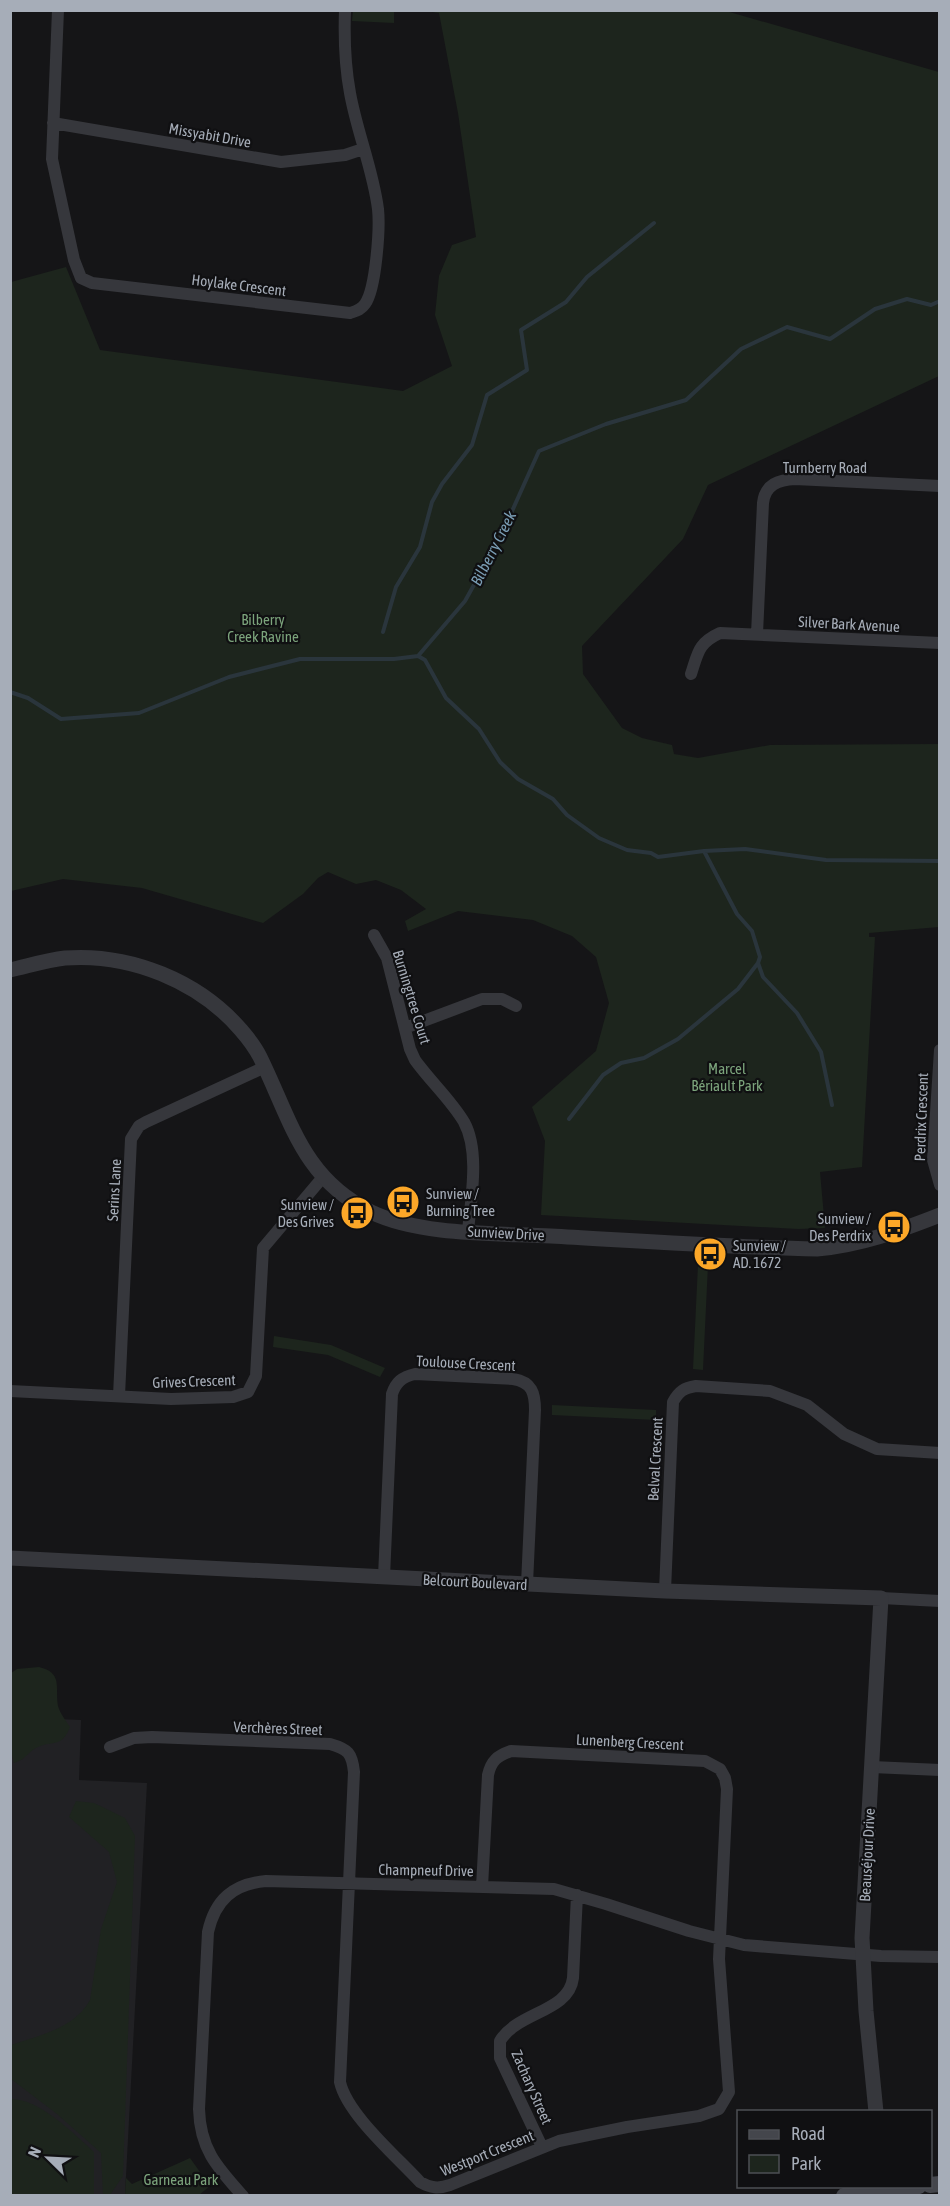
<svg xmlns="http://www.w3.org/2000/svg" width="950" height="2206" font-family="'Asap Condensed',sans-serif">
	<rect width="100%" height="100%" fill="#151517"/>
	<!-- built -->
	<path fill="#212124" d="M11 1717 81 1720 79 1780 147 1783 125 2195 11 2196Z"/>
	<!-- green -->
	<path fill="#1d251d" d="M353 11H394V23L352 21Z
		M426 11H726L939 72V376L708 485 683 539 582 646 583 674 622 728 642 738 672 745 674 754 698 758 770 745 939 744V927L869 933V937H875L862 1167 820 1172 825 1228 798 1229 541 1215 545 1141 532 1107 596 1051 609 1003 596 957 572 936 533 920 458 911 408 931 405 921 426 909 401 890 376 880 356 884 328 872 318 878 303 894 263 923 142 888 63 879 11 891V282L66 267 100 350 403 391 452 366 435 315 439 276 452 245 476 237 458 113 439 13Z
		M698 1265H708L703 1370 693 1369Z
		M274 1336 331 1345 385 1368 380 1377 328 1355 273 1347Z
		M552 1405 656 1410V1420L552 1415Z
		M39 1667C63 1673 55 1686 58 1706 60 1713 66 1721 70 1727 62 1748 54 1740 38 1747 28 1751 27 1759 14 1763L10 1747 11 1673 17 1669Z
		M76 1801 94 1803 125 1818 135 1836 123 2176 110 2195H103L101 2153 57 2114 11 2079V2045C38 2036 75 2028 90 2000L101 1929 117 1882 109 1852 69 1817Z
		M11 2099C40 2099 73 2133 94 2152V2195H11Z
		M190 2158 210 2186 199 2195H125L126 2178 132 2184Z"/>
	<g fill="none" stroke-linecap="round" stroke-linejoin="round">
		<!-- stream -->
		<path stroke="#2a353c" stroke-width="4" d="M383 632 396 587 420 547 432 502 442 484 472 445 487 395 527 370 521 330 566 302 587 277 654 223
			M418 656 425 660 446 698 479 729 500 762 518 779 553 799 567 815 599 838 627 850 651 853 658 857 704 851 745 849 826 860 940 861
			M10 692 28 698 61 719 139 713 229 677 300 659H394L418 656 465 601 500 538 539 451 606 424 686 400 741 349 787 327 830 339 875 309 907 299 931 305 940 301
			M758 963 763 977 797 1013 821 1052 832 1105
			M569 1119 603 1075 621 1063 644 1058 678 1039 738 989 758 963 760 957 752 931 737 914 704 851"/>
		<!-- minor -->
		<path stroke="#36373c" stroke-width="12" d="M58 10 52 159 74 260 81 278 92 283 350 313C356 311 361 310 365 304 376 289 380 228 378 209 373 170 357 132 350 93 345 66 344 38 345 10
			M53 123 281 162 345 155 363 149
			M757 634 763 503C765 484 779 480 795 479L940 486
			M691 674C698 653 698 643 720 633L940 643
			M374 935 387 958 410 1049 415 1060C430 1081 451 1100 464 1122 480 1151 471 1199 468 1231
			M405 1028 482 999H502L516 1006
			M940 1050 933 1160 940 1185
			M10 1391 171 1399 233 1397 248 1392 256 1376 263 1248 323 1177
			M119 1396 131 1139 139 1126 146 1122 265 1067
			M384 1577 392 1394C396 1382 402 1377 415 1374L513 1379C532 1382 535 1393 535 1410L527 1584
			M665 1591 673 1402C679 1391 684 1388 696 1386L770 1391 807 1405 844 1434 877 1449 940 1453
			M881 1598 940 1601
			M110 1747 134 1738 152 1737 330 1744C348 1749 352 1753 354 1772L340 2082C347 2114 396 2156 420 2182 431 2188 438 2189 450 2185L559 2141 627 2127 699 2116 719 2109 729 2092 719 1959 727 1789 725 1778 720 1769 705 1761 511 1751C497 1756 491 1761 488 1775L482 1887
			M872 1767 940 1770
			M542 2147 500 2058V2041C517 2012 569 2012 573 1978L577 1895
			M243 2196C217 2167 200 2149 199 2109L208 1932C215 1900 233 1884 266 1881L554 1889 606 1904 689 1931 744 1945 881 1956 940 1957"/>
		<!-- tertiary -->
		<path stroke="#36373c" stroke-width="15" d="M10 970C28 966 47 960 65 958 130 953 199 981 241 1030 248 1038 255 1047 260 1057 291 1120 302 1178 371 1212 421 1236 496 1233 551 1236 640 1241 728 1247 817 1249 861 1245 899 1231 940 1215
			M10 1558 665 1591 881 1598 862 1938 866 2011 876 2112"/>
		<!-- secondary -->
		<path stroke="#44464c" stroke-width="16" d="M930 2185 940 2184
			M844 2196 919 2186"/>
	</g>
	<!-- icons -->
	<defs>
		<g id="bus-disc" transform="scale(1.725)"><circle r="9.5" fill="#fca728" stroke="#101012"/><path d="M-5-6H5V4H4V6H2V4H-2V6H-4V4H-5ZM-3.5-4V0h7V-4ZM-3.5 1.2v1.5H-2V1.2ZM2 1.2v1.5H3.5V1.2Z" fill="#111"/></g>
	</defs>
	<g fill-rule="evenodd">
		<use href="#bus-disc" x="403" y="1202"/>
		<use href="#bus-disc" x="357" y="1213"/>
		<use href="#bus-disc" x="894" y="1227"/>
		<use href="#bus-disc" x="710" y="1254"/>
	</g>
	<g text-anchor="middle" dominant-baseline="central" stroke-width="4.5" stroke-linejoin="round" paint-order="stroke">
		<!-- street labels -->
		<g font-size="15" fill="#a6adb8" stroke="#101012">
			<text transform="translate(210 135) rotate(10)">Missyabit Drive</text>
			<text transform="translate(239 285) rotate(7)">Hoylake Crescent</text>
			<text x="825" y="467">Turnberry Road</text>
			<text transform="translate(849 624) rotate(3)">Silver Bark Avenue</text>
			<text transform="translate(412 997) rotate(73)">Burningtree Court</text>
			<text transform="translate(921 1117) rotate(-88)">Perdrix Crescent</text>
			<text transform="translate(114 1190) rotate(-87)">Serins Lane</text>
			<text transform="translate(506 1233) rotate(3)">Sunview Drive</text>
			<text transform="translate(466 1363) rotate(3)">Toulouse Crescent</text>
			<text transform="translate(194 1381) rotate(-2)">Grives Crescent</text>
			<text transform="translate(655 1459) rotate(-87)">Belval Crescent</text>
			<text transform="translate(475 1582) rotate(3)">Belcourt Boulevard</text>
			<text transform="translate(278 1728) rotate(2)">Verchères Street</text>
			<text transform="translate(630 1742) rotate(3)">Lunenberg Crescent</text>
			<text transform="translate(867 1855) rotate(-87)">Beauséjour Drive</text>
			<text transform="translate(426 1870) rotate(1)">Champneuf Drive</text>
			<text transform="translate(532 2087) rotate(66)">Zachary Street</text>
			<text transform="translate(487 2153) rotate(-22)">Westport Crescent</text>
		</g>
		<!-- park labels -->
		<g font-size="15" fill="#7ca47c" stroke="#101012">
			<text x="263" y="619">Bilberry<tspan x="263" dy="17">Creek Ravine</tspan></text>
			<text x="727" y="1068">Marcel<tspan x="727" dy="17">Bériault Park</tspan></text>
			<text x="181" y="2179">Garneau Park</text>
		</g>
		<!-- poi labels -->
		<g font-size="15" fill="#a6adb8" stroke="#101012" text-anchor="start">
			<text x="426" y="1193">Sunview /<tspan x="426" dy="17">Burning Tree</tspan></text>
			<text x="334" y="1204" text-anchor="end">Sunview /<tspan x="334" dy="17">Des Grives</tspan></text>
			<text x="871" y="1218" text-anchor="end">Sunview /<tspan x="871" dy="17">Des Perdrix</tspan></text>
			<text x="733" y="1245">Sunview /<tspan x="733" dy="17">AD. 1672</tspan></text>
		</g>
		<!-- water labels -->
		<g font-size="16" font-style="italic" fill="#7b9eb5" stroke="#101012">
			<text transform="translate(493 548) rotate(-63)">Bilberry Creek</text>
		</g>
	</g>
	<!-- border -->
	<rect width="950" height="2206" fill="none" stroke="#a6adb8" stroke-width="24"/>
	<!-- legend -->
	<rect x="737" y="2110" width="195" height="78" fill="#101012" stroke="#4c4f54" stroke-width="1.5"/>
	<rect x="749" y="2130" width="30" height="9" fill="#44464c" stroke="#4c4f54" stroke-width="1.5"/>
	<text x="791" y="2140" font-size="18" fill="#a6adb8">Road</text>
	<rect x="749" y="2155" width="30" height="18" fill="#1d251d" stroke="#4c4f54" stroke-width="1.5"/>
	<text x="791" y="2170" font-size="18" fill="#a6adb8">Park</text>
	<!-- north arrow -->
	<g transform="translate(48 2158) rotate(294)" stroke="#101012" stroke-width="4.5" paint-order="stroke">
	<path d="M0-4.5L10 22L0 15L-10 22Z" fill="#a6adb8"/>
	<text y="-9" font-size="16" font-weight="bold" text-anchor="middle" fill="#a6adb8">N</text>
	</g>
</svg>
